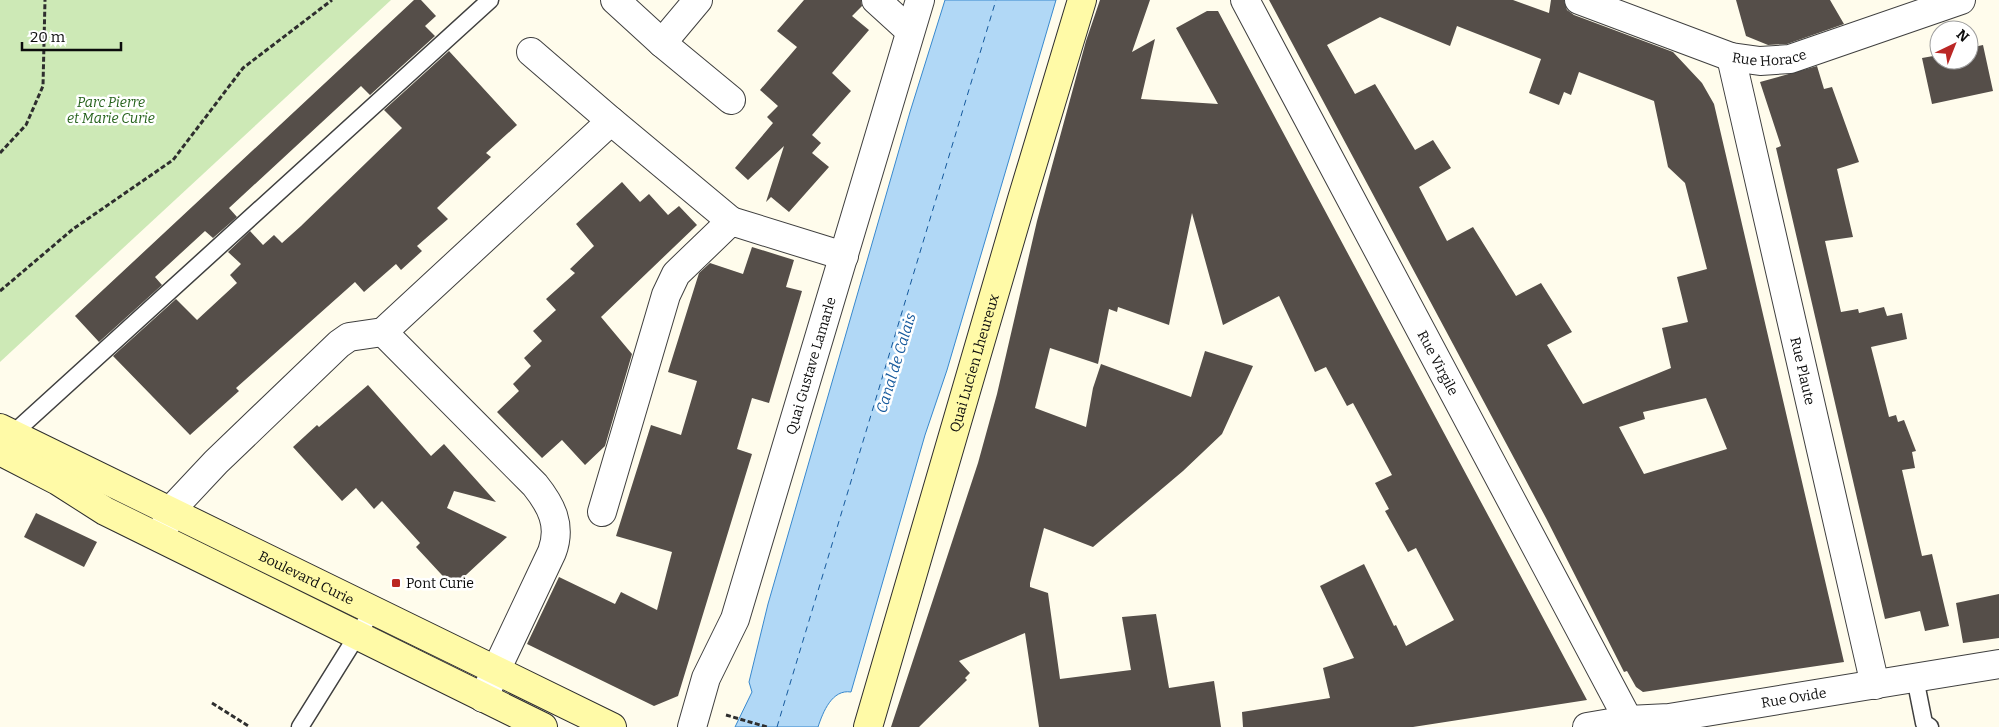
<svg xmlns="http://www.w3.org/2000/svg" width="1999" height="727" font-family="Bitter,serif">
	<rect width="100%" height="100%" fill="#fffcec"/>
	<!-- green -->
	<path fill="#cde9b6" d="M0 0H391L0 362Z"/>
	<!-- water -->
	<path fill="#b1d8f6" stroke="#3888cd" d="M945 0H1056L947 370 925 435 851 692C832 689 823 712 818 727H735L752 692 749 682 768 604 910 112Z"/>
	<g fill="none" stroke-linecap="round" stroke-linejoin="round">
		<!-- ferry -->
		<path stroke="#165a9d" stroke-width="1" stroke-dasharray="6 5" stroke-linecap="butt" d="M777 727 996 0"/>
	</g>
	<!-- building -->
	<path fill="#554e49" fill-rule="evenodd" d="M414 0H421L436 16 425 26 435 36 370 95 361 86 229 208 237 217 213 238 205 231 155 277 162 285 99 342 75 316Z
		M804 0H861L862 6 852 16 869 30 832 73 851 91 812 135 821 143 812 153 829 167 789 212 771 197 766 202 784 146 748 180 735 168 773 123 767 117 778 106 760 90 797 47 777 31Z
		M1100 0H1150L1132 52 1155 39 1141 99 1218 104 1176 28 1207 11H1218L1587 700 1413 727H1243L1242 712 1330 698 1323 668 1354 658 1320 586 1364 564 1394 626 1396 625 1406 646 1454 620 1416 548 1408 552 1385 511 1389 509 1375 483 1392 475 1353 403 1347 406 1326 367 1315 372 1279 296 1223 325 1192 213 1169 325 1118 307 1117 312 1109 309 1098 364 1050 348 1035 408 1086 427 1093 388 1101 364 1191 397 1205 351 1253 366 1222 434 1183 471 1093 547 1044 528 1030 583V587L1048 593 1060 679 1131 670 1122 617 1156 614 1169 688 1214 681 1221 727H1039L1025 633 959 661 970 673 965 678 967 680 919 727H891L978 463 997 394 1037 221 1086 41Z
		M1269 0H1513L1549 13 1551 0H1564L1567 10 1574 15 1673 52 1702 83 1714 104 1844 662 1643 692 1636 687 1627 671 1624 672 1546 518ZM1380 17 1450 46 1457 26 1541 59 1529 93 1559 105 1564 92 1571 95 1579 72 1654 101 1668 167 1685 183 1707 269 1677 277 1688 322 1662 328 1671 368 1583 404 1547 345 1572 332 1541 283 1516 296 1473 227 1447 241 1419 187 1451 168 1433 140 1415 150 1375 84 1355 94 1327 45ZM1706 398 1727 449 1644 474 1619 427 1645 419 1643 412Z
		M1736 0H1830L1844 24 1787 44 1768 45 1746 36Z
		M1983 45 1993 91 1932 104 1922 58 1939 55V60H1969V48Z
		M449 51 517 125 486 153 491 157 437 208 448 219 417 246 422 251 401 270 396 264 364 292 355 282 236 388 239 391 190 435 113 356 176 299 197 320 237 283 230 275 241 264 228 252 250 231 263 245 274 235 282 243 301 226 402 128 384 110Z
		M1817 66 1824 89 1832 87 1859 162 1837 169 1853 237 1825 241 1841 312 1858 309 1859 313 1884 307 1887 316 1902 313 1907 339 1871 347 1889 417 1896 415 1898 422 1904 420 1916 451 1912 452 1915 468 1902 470 1922 556 1932 554 1949 626 1925 631 1920 611 1885 619 1776 148 1781 146 1760 82Z
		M622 182 640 202 649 194 668 215 679 206 697 225 601 317 632 354 605 446 585 465 562 440 542 458 497 412 519 391 513 384 531 366 524 358 542 341 533 331 556 310 546 299 575 273 570 269 594 246 576 224Z
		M752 247 794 260 786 287 802 291 769 403 752 398 737 449 752 454 678 696 654 706 527 644 559 577 615 604 621 592 657 610 672 552 616 536 651 425 681 435 697 381 668 372 699 273 710 263 743 274Z
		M368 385 431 456 444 444 496 502 454 491 447 508 507 537 453 587 416 547 420 543 382 501 374 509 356 488 342 501 293 447 317 425 319 427Z
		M36 513 97 542 84 567 24 537Z
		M1999 594V638L1963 643 1956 603Z"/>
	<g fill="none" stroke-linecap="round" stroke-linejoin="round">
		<!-- lane casing -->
		<g stroke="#3f3f3f" stroke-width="19">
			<path id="lane" d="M7 439 490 0
				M1915 678 1924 723 1930 727
				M300 727 373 610"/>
		</g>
		<!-- street casing -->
		<g stroke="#3f3f3f" stroke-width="30">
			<g id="street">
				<path d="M615 0 662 43 731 100"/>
				<path d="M876 0 910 31"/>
				<path id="s1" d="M1245 0 1632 727"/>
				<path id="s2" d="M1579 0 1731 57 1760 61 1790 59 1961 0"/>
				<path d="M662 43 698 0"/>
				<path d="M531 52 611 121"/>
				<path id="s3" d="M1731 57 1875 685"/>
				<path d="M383 332 535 485C551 505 562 525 552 552L483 698"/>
				<path d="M602 512 666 295 676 274 731 221 844 256"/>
				<path d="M161 538 170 511 216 462 339 344 349 337 383 332 611 121 731 221"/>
				<path id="s4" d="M692 727 706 678 735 619 920 0"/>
				<path id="s5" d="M1587 727 1628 720 1669 718 1999 664"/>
			</g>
		</g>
		<!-- secondary casing -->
		<g stroke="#2e2e2e" stroke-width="30">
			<g id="secondary">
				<path id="s6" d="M0 428 612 727"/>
				<path d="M0 451 58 481 105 511 543 727"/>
				<path id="s7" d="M868 727 1022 199 1082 0"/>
			</g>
		</g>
		<!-- path -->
		<path stroke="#2e2e2e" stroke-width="3" stroke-dasharray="5 2.5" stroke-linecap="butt" d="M0 153 26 125 43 86 45 0
			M0 291 73 229 173 160 243 68 332 0
			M212 703 250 727
			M726 715 767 727"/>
		<!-- lane -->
		<use href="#lane" stroke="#fff" stroke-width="16"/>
		<!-- street -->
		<use href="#street" stroke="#fff" stroke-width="28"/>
		<!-- secondary -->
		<use href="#secondary" stroke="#fffaa7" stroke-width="28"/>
	</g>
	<!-- markers -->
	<rect fill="#bb2725" stroke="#fff" stroke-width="2" x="391" y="578" width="10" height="10" rx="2.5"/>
	<g text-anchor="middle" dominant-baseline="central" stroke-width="5" stroke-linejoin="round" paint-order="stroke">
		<!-- street labels -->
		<g font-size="14" fill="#0c0c0c" stroke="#fff">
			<text stroke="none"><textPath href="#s2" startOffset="201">Rue Horace</textPath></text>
			<text stroke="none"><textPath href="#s7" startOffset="379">Quai Lucien Lheureux</textPath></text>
			<text stroke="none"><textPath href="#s1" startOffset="411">Rue Virgile</textPath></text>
			<text stroke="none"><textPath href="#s4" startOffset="381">Quai Gustave Lamarle</textPath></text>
			<text stroke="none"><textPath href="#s3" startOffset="322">Rue Plaute</textPath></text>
			<text stroke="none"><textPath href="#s6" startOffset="341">Boulevard Curie</textPath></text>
			<text stroke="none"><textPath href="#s5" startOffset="209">Rue Ovide</textPath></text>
		</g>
		<!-- park labels -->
		<g font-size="14" font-style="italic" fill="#27631d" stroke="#fff">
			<text x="111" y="102">Parc Pierre<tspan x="111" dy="16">et Marie Curie</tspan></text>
		</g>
		<!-- poi labels -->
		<g font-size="14" fill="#0c0c0c" stroke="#fff" text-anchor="start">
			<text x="406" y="583">Pont Curie</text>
		</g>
		<!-- water labels -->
		<g font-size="15" font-style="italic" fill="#165a9d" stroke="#fff">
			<text transform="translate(896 363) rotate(-73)">Canal de Calais</text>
		</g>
	</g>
	<!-- north arrow -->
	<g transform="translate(1954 45) rotate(43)"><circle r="24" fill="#ffffff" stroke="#9e9e9e"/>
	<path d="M0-4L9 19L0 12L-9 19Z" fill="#bb2725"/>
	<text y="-8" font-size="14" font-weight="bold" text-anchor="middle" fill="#0c0c0c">N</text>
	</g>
	<!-- scale -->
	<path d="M22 42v8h99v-8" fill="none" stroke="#0c0c0c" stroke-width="2.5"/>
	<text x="30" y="42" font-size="15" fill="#0c0c0c" stroke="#ffffff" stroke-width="4" paint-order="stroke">20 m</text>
</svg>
